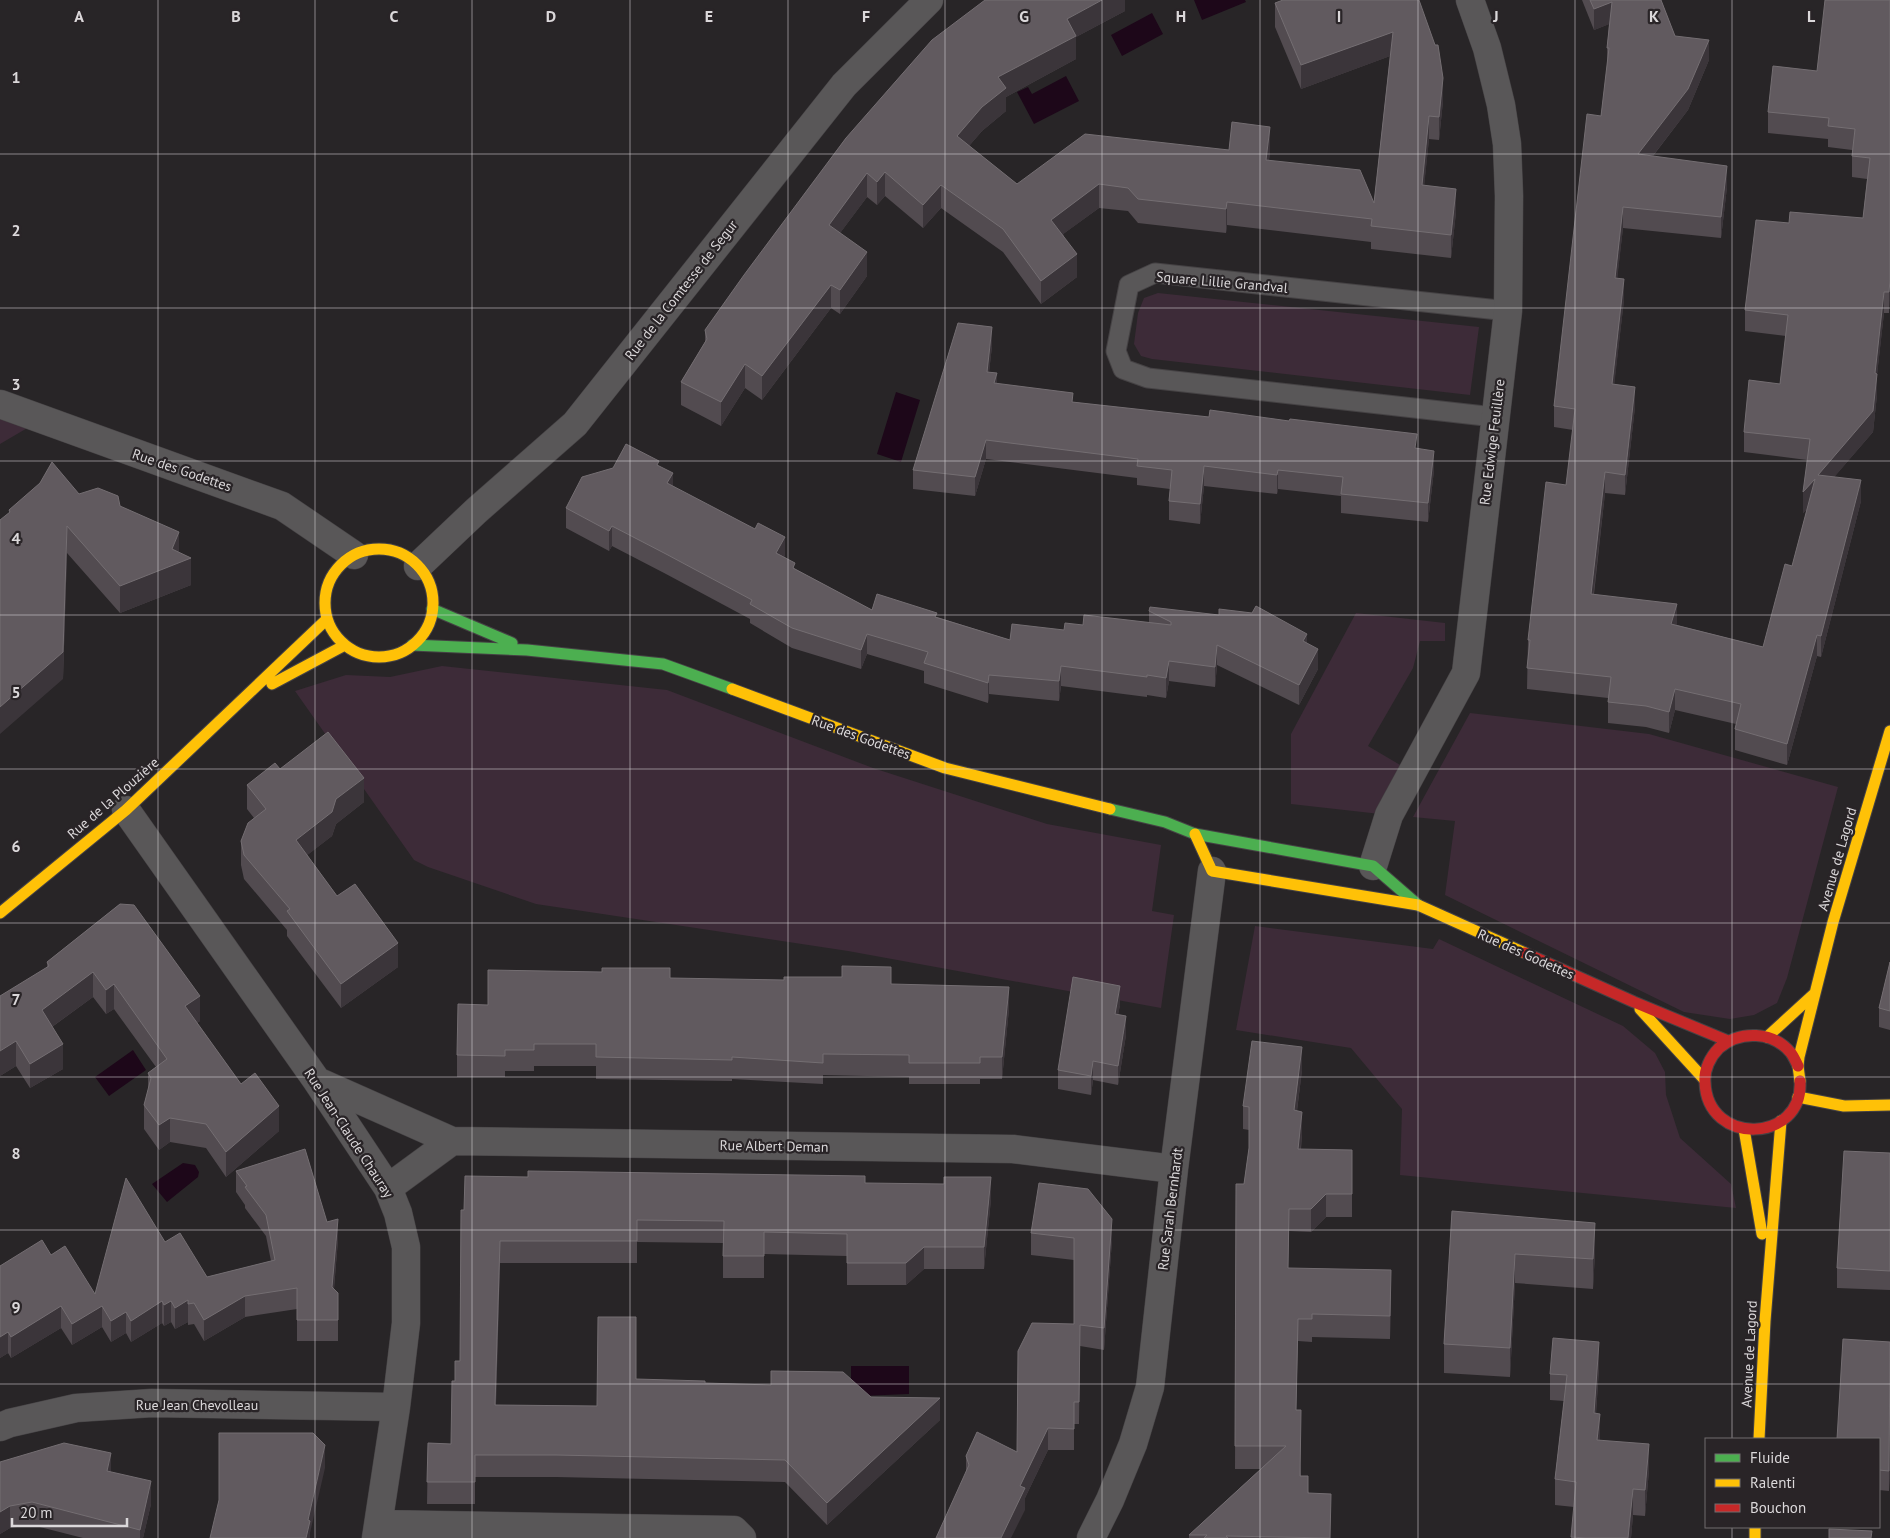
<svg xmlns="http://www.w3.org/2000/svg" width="1890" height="1538" font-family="'PT Sans',sans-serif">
	<rect width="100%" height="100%" fill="#282527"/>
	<!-- green -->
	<path fill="#3d2b38" d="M1158 293 1479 327 1470 395 1152 359 1141 356 1134 344 1138 313 1144 298Z
		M0 404 41 420 0 444Z
		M1356 613 1445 623V641H1420L1413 668 1368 746 1412 772 1389 815 1291 804V734Z
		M442 666 667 690 873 768 1047 824 1161 845 1152 911 1174 915 1161 1008 848 951 536 904 428 867 414 860 295 691 346 675 390 677Z
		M1470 713 1649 734 1838 787 1787 978 1777 1003 1754 1015 1730 1019 1684 1012 1445 895 1455 821 1413 817Z
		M1255 926 1433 949 1439 939 1623 1026 1655 1053 1665 1072 1666 1095 1680 1138 1731 1184 1736 1208 1400 1175 1402 1109 1351 1048 1236 1030Z"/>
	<!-- water -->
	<path fill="#1d0719" d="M1194 0H1245L1246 2 1202 20Z
		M1152 13 1163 34 1122 56 1111 35Z
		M1066 76 1079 101 1034 124 1017 92 1028 87 1032 94Z
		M896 392 920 400 901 462 877 454Z
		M133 1050 146 1070 109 1096 95 1077Z
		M183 1163 195 1165 199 1172 198 1177 167 1202 152 1184Z
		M851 1366H909V1394L860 1396 851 1390Z"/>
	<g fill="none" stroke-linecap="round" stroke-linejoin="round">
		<!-- lane casing -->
		<g stroke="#454244" stroke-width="21">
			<path id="lane" d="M1494 417 1148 378 1123 369 1116 351 1129 285 1155 273 1508 311"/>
		</g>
		<!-- street casing -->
		<g stroke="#454244" stroke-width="29">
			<path id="street" d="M0 404 282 506 354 555
				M418 566 476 511 575 424 844 85 929 0
				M126 810 317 1081 388 1188 398 1213 406 1247V1323L396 1407 376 1538
				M1373 866 1389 815 1466 673 1508 311 1509 196 1507 144 1501 105 1487 48 1470 0
				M317 1081 452 1141
				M388 1188 452 1141 1013 1149 1174 1169
				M0 1427 10 1423 76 1408 152 1403 396 1407
				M380 1524 734 1530 742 1538
				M1091 1538 1110 1500 1133 1444 1150 1387 1174 1169 1212 871"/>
		</g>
		<!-- fast casing -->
		<g stroke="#454244" stroke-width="13">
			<path id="fast" d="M432 609 512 643
				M412 645 527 650 663 664 732 689
				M1110 809 1165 822 1195 834 1373 866 1418 905"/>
		</g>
		<!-- slow casing -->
		<g stroke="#454244" stroke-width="13">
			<path id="slow" d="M325 603a54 54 0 1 1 108 0a54 54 0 1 1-108 0Z
				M272 684 345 645
				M732 689 945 768 1110 809
				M1195 834 1212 871 1418 905 1525 953
				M0 913 126 810 327 619
				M1640 1009 1704 1079
				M1767 1037 1814 994
				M1800 1081 1798 1066 1799 1057 1833 922 1890 731
				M1798 1097 1844 1106 1890 1105
				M1744 1129 1762 1234
				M1759 1439 1765 1321 1781 1121
				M1755 1527V1538"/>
		</g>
		<!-- jam casing -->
		<g stroke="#454244" stroke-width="13">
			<path id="jam" d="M1525 953 1634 1002 1728 1041
				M1798 1066C1796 1062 1794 1057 1791 1053 1773 1031 1740 1030 1719 1048 1710 1057 1704 1070 1705 1082 1707 1147 1804 1143 1800 1081"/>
		</g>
		<!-- lane -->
		<use href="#lane" stroke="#595758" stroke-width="19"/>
		<!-- street -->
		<use href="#street" stroke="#595758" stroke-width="28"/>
		<!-- fast -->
		<use href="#fast" stroke="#4caf50" stroke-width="11"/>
		<!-- slow -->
		<use href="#slow" stroke="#ffc107" stroke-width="11"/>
		<!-- jam -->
		<use href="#jam" stroke="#c62828" stroke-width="11"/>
	</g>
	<!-- wall -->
	<path fill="#524b50" d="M1125 0V11L1076 37V59L1006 97V111L982 131 969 146 1017 184 1229 150 1270 151 1269 160 1374 203 1390 56 1301 89 1275 27V3L1419 0 1443 101 1439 140 1429 139 1424 185 1456 212 1451 258 1371 249V242L1227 225 1226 233 1138 223 1128 211 1099 208 1063 234 1077 277 1041 304 1003 252 941 208 923 228 885 196 877 205 867 197 840 233 867 276 840 314 831 308 762 400 745 388 721 426 681 405V382L705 342V330L846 138Z
		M1582 0H1661L1675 36 1709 60 1688 110 1653 156 1727 187 1721 238 1623 228 1617 278 1624 300 1614 384 1635 407 1625 495 1605 493 1594 594 1677 625 1763 647 1792 566 1807 509 1803 513 1807 460 1744 452V432L1780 384 1786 336 1745 331V310L1789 223 1863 218 1867 179 1852 177V150L1828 147V139L1768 133V112L1817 71 1890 0 1889 313H1884L1877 374V395L1873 432 1834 477 1861 501 1821 657 1817 656 1787 765 1735 750V729L1736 724 1675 710 1669 733 1646 727 1608 723V698L1527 689 1528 640 1566 485 1573 430 1554 427V406L1601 116 1607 67V48L1609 24 1594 30Z
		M992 346 989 372 997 384 1073 402 1417 448 1434 470 1428 522 1341 513V496L1278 489 1277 494 1204 486 1200 524 1169 520V501L1170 489 1137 485V478L986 459 975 496 913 489V470Z
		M659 466 673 486 785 557 795 569 872 610 937 617 1010 640 1064 630 1083 625 1149 622V611L1307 643 1318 669 1299 705 1217 665 1215 687 1169 681 1166 698 1147 695V697L1061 686 1059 701 989 694 988 703 924 683V671L867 654 861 669 792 648 750 623V619L666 574 612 546 609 551 566 528V508Z
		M79 494 120 506 179 552 191 585 120 613 67 553 63 679 9 513V510Z
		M280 769 364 802 336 824 332 836 307 855 337 896 398 967 341 1008 287 936V930L244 879 241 865V841L254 818 247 809V785Z
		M120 904 200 1021 197 1023 241 1084 279 1131 226 1177 206 1148 170 1142 159 1150 144 1129V1105L148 1091V1073L156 1067 114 1009 106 1014 93 997 52 1027 63 1069 30 1088 16 1066 0 1076 47 967V962Z
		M1890 962V1030L1879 1027V1008Z
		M670 978 891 984 1009 1009 1002 1079H980V1084H909V1077L823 1075V1084L732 1079V1081L596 1079V1066H534V1071H505V1077H457V1055L488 1005Z
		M1120 1005 1118 1014 1126 1035 1118 1085 1093 1080 1091 1095 1058 1089V1070Z
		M1302 1070 1297 1111 1302 1134 1301 1149 1352 1173V1217H1326L1311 1232 1289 1231 1288 1268 1391 1293 1390 1339 1312 1337V1342L1298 1341 1296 1410 1301 1476 1330 1538H1189V1535L1261 1469H1235L1236 1184H1244L1249 1148V1130L1243 1129V1106Z
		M1890 1153V1290L1837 1288V1268Z
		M236 1171 327 1222 338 1240 334 1289 338 1293V1341H297V1309L245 1317 204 1341 194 1324 188 1325V1322L175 1329 171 1322 164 1326 162 1323 131 1342 126 1333 111 1342 102 1327 72 1345 61 1328 11 1358 8 1353 0 1358V1266L51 1255 95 1294 165 1242 207 1277 271 1261 266 1236 245 1208V1205L236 1192Z
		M865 1183 991 1199 984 1269H924L906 1285H847V1256L764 1254V1278H723V1243L637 1242V1263H500L496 1405 597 1406 636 1379 705 1383 871 1397 940 1420 827 1525 785 1482 556 1477H475V1504H427L428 1443 451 1444 455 1381 460 1361 461 1210Z
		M1452 1211 1595 1252 1593 1289 1515 1283 1510 1377 1444 1373V1344Z
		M1031 1233 1112 1240 1104 1350 1080 1346 1079 1424H1074V1450H1048L1025 1498V1510L966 1472V1456L1017 1452 1074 1324V1260L1031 1255Z
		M1890 1342 1889 1491 1879 1490V1439Z
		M1599 1368 1596 1414 1600 1440 1649 1470 1645 1516 1633 1515 1631 1538H1571L1574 1507 1555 1505V1479L1564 1401 1550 1400V1374Z
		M0 1462 111 1472 151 1504 143 1538H83L32 1525 10 1528 0 1534Z"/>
	<!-- shaded-wall -->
	<path fill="#3b353a" d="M1102 0H1125V11L1076 37V59L1006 97V111L982 131 957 160V136L998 77 1067 19Z
		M1612 2V23L1594 30V9Z
		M1393 32V55L1301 89V65Z
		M1709 40V60L1688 110 1638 175V154Z
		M1443 78V101L1439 140V117Z
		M1429 116V139L1422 208V185Z
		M1270 127V151L1266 183V160Z
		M1727 166V187L1721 238V217Z
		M885 172V196L877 205V182Z
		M867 173V197L829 248V225Z
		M1099 184V208L1051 243V220Z
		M941 185V208L923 228V205Z
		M1456 189V212L1451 258V235Z
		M1227 202V225L1226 233V209Z
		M1623 207V228L1615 299V278Z
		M867 252V276L840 314V290Z
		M1077 254V277L1041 304V281Z
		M1624 279V300L1612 405V384Z
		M1890 280V301L1889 313V292Z
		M831 285V308L762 400V376Z
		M1884 292V313L1875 394V373Z
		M992 327V346L987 391V372Z
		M745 364V388L721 426V402Z
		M997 373V392L994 383Z
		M1877 374V395L1873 432 1818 496V475Z
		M1635 387V407L1625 495V475Z
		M986 440V459L975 496V477Z
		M1434 451V470L1428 522V503Z
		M1204 466V486L1200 524V504Z
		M1278 470V489L1277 494V475Z
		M1605 472V493L1591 615V594Z
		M673 473V492L667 483Z
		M1815 479V500L1803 513V492Z
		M1861 480V501L1821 657V636Z
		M67 526V553L63 679 0 734V707Z
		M612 526V546L609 551V531Z
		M179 532V559L191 558V585L120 613V586L172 549Z
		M785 537V557L776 553Z
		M1677 604V625L1671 645V624Z
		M867 634V654L861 669V650Z
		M1307 634V653L1303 641Z
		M1817 635V656L1787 765V744Z
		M1217 645V665L1215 687V667Z
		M1318 649V669L1299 705V685Z
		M1169 661V681L1166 698V678Z
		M1061 666V686L1059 701V681Z
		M989 675V694L988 703V683Z
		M1675 689V710L1669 733V712Z
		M364 778V802L336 824 332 836 296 864V840L336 799Z
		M398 943V967L341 1008V984Z
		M93 972V997L42 1034V1010Z
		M114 984V1009L106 1014V990Z
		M1120 986V1005L1115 1033V1014Z
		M1009 987V1009L1002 1079V1057Z
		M200 996V1021L185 1031V1006Z
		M1126 1016V1035L1118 1085V1066Z
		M16 1041V1066L0 1076V1051Z
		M63 1044V1069L30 1088V1064Z
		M1302 1047V1070L1294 1133V1110Z
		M1093 1061V1080L1091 1095V1076Z
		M279 1106V1131L226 1177V1152Z
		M1302 1112V1134L1298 1171V1149Z
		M170 1118V1142L159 1150V1125Z
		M991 1177V1199L984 1269V1247Z
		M1326 1194V1217L1311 1232V1209Z
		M338 1219V1240L332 1308V1287Z
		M1112 1219V1240L1104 1350V1328Z
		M1595 1223V1252L1593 1289V1259Z
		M500 1241V1263L495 1427V1405Z
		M924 1247V1269L906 1285V1263Z
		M1515 1254V1283L1510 1377V1348Z
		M1391 1270V1293L1390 1339V1316Z
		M245 1296V1317L204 1341V1320Z
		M188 1300V1322L175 1329V1308Z
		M162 1301V1323L131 1342V1321Z
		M171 1301V1322L164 1326V1305Z
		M61 1306V1328L11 1358V1337Z
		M102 1306V1327L72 1345V1324Z
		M126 1312V1333L111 1342V1321Z
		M8 1332V1353L0 1358V1337Z
		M1599 1342V1368L1594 1439V1413Z
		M940 1398V1420L827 1525V1503Z
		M1600 1414V1440H1597Z
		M1048 1428V1450L1025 1498V1510L1011 1538H1001L1020 1486Z
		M1649 1444V1470L1645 1516V1490Z
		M325 1445V1468L310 1533V1538H306L308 1520Z
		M111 1453V1476L107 1471Z
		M1890 1460V1479L1889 1491V1471Z
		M151 1481V1504L143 1538H140V1530Z
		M1633 1489V1515L1631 1538H1628Z
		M10 1506V1528L0 1534V1512Z"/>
	<!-- building -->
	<path fill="#615a5f" stroke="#746e72" d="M985 0H1102L1067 19 1076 36 998 77 1006 88 982 107 957 136 1017 184 1085 134 1229 150 1232 122 1270 127 1266 160 1360 170 1374 203 1393 32 1301 65 1275 3 1283 0H1419L1435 45H1438L1443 78 1439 117 1429 116 1422 185 1456 189 1451 235 1371 226 1372 219 1227 202 1226 209 1138 199 1128 188 1099 184 1051 220 1077 254 1041 281 1003 229 941 185 923 205 885 172 877 182 867 173 829 225 867 252 840 290 831 285 762 376 745 364 721 402 681 382 707 339 705 330 744 275 846 138 932 40Z
		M1590 0H1661L1675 36 1709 40 1688 89 1638 154 1727 166 1721 217 1623 207 1615 278 1624 279 1612 384 1635 387 1625 475 1605 472 1591 594 1677 604 1671 624 1763 647 1785 564 1792 566 1815 479 1803 492 1810 439 1744 432 1749 380 1780 384 1788 315 1745 310 1756 220 1789 223 1790 212 1863 218 1870 158 1852 156 1855 129 1828 126 1829 118 1768 112 1773 66 1817 71 1825 0H1890V280L1889 292H1884L1875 373 1877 374 1873 411 1818 475 1861 480 1821 636 1817 635 1787 744 1735 729 1741 704 1675 689 1669 712 1646 706 1608 702 1611 677 1527 668 1530 640H1528L1546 482 1566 485 1575 409 1554 406 1587 114 1601 116 1609 48H1607L1612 2 1594 9Z
		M958 323 992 327 987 372 997 373 994 383 1073 393 1072 402 1209 417 1210 410 1289 421 1290 419 1417 434 1415 448 1434 451 1428 503 1341 494 1343 477 1278 470 1277 475 1204 466 1200 504 1169 501 1172 470 1137 466 1138 459 986 440 975 477 913 470Z
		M626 444 659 461 657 465 673 473 667 483 755 529 758 523 785 537 776 553 795 563 793 568 872 610 877 594 937 613 935 617 1010 640 1012 624 1064 630 1065 623 1083 625 1084 615 1171 625V622L1149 611 1150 607 1219 615V609L1252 613 1256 606 1307 634 1303 641 1318 649 1299 685 1217 645 1215 667 1169 661 1166 678 1147 675V677L1061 666 1059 681 989 675 988 683 924 663 928 652 867 634 861 650 792 628 750 604 752 600 666 554 612 526 609 531 566 508 582 477 613 468Z
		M52 462 79 494 98 488 118 496 120 506 179 532 172 549 191 558 120 586 67 526 63 652 0 707V520L10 512 9 510 40 483Z
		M328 732 364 778 336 799 332 812 296 840 337 896 355 884 398 943 341 984 287 911 290 909 244 855 241 841 248 823 266 809 247 785 275 763 280 769Z
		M120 904 134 905 200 996 185 1006 241 1084 255 1073 279 1106 226 1152 206 1124 170 1118 159 1125 144 1105 151 1078 148 1073 167 1059 114 984 106 990 93 972 42 1010 63 1044 30 1064 16 1041 0 1051V996L49 966 47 962Z
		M1890 962V1011L1879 1008Z
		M842 966 891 967V984L1009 987 1002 1057H980V1063H909V1055L823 1054V1063L732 1057V1060L596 1057V1044H534V1050H505V1056L457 1055 458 1004 488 1005V970L602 972V968H670V978L784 980V977H842Z
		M1073 977 1120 986 1115 1014 1126 1016 1118 1066 1093 1061 1091 1076 1058 1070Z
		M1252 1041 1302 1047 1294 1110 1302 1112 1298 1149 1352 1150V1194H1326L1311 1209H1289L1288 1268 1391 1270 1390 1316 1312 1314V1319H1298L1296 1410H1301L1300 1476H1308V1493L1331 1494 1330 1538 1226 1536 1228 1538H1204L1207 1535H1189L1286 1446H1235L1236 1184H1244L1249 1148V1107L1243 1106Z
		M305 1149 327 1222 338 1219 332 1287 338 1293V1320H297V1288L245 1296 204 1320 194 1303 188 1304V1300L175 1308 171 1301 164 1305 162 1301 131 1321 126 1312 111 1321 102 1306 72 1324 61 1306 11 1337 8 1332 0 1337V1266L42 1240 51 1255 65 1246 95 1294 126 1178 165 1242 180 1233 207 1277 275 1260 266 1215 245 1187 247 1186 236 1171Z
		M1844 1151 1890 1153V1271L1837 1268Z
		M528 1171 865 1176V1183L944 1184V1177H991L984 1247H924L906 1263H847V1234L764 1232V1256H723L724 1221 637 1220V1241H500L495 1405 597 1406 598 1317H636V1379L705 1381V1383L771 1385V1371L843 1372 871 1397 940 1398 827 1503 785 1460 556 1455H475V1482H427L428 1443 451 1444 452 1381H455V1361H460L461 1210H464L465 1176 528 1177Z
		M1039 1183 1088 1189 1112 1219 1104 1328 1080 1325 1079 1402H1074V1429L1048 1428 1020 1486 1025 1488 1001 1538H936L969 1465 966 1456 977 1432 1017 1452 1018 1351 1032 1323 1074 1324V1238L1031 1233Z
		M1452 1211 1595 1223 1593 1259 1515 1254 1510 1348 1444 1344Z
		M1553 1338 1599 1342 1594 1413 1600 1414 1597 1440 1649 1444 1645 1490 1633 1489 1628 1538H1586L1571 1537 1576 1482 1555 1479 1567 1375 1550 1374Z
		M1843 1339 1890 1342 1889 1471 1879 1470V1439H1837Z
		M219 1433H313L325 1445 308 1520 310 1521 306 1538H210L219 1500Z
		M64 1443 111 1453 107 1471 151 1481 140 1530 32 1502 10 1506 0 1512V1462Z
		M1829 1529 1872 1531 1871 1538H1829Z"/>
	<!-- grid -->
	<path fill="none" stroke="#dbd8da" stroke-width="1" stroke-opacity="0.55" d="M158 0V1538M315 0V1538M472 0V1538M630 0V1538M788 0V1538M945 0V1538M1102 0V1538M1260 0V1538M1418 0V1538M1575 0V1538M1732 0V1439M0 154H1890M0 308H1890M0 461H1890M0 615H1890M0 769H1890M0 923H1890M0 1077H1890M0 1230H1890M0 1384H1890M1732 1527V1538"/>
	<g text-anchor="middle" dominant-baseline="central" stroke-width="4.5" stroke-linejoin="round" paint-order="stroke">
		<!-- street labels -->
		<g font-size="14" fill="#dbd8da" stroke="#292427">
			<text transform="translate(1222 282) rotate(5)">Square Lillie Grandval</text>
			<text transform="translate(681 290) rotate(-52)">Rue de la Comtesse de Segur</text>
			<text transform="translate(1492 442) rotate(-83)">Rue Edwige Feuillère</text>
			<text transform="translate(182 470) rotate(19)">Rue des Godettes</text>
			<text transform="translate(861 737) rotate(20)">Rue des Godettes</text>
			<text transform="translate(113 798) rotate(-41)">Rue de la Plouzière</text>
			<text transform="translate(1837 859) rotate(-74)">Avenue de Lagord</text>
			<text transform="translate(1526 954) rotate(24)">Rue des Godettes</text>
			<text transform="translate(349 1133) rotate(57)">Rue Jean-Claude Chauray</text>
			<text transform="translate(774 1146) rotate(1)">Rue Albert Deman</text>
			<text transform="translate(1170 1209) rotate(-83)">Rue Sarah Bernhardt</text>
			<text transform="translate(1749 1354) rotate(-87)">Avenue de Lagord</text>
			<text x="197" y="1405">Rue Jean Chevolleau</text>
		</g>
	</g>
	<g font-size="16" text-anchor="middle" font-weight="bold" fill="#dbd8da" stroke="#292427" stroke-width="4.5" stroke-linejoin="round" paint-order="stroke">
		<text x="79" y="22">A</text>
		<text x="236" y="22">B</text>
		<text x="394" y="22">C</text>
		<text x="551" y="22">D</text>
		<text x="709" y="22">E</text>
		<text x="866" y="22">F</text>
		<text x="1024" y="22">G</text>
		<text x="1181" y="22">H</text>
		<text x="1339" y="22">I</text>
		<text x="1496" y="22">J</text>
		<text x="1654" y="22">K</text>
		<text x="1811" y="22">L</text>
		<text x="16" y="83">1</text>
		<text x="16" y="236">2</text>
		<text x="16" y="390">3</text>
		<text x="16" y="544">4</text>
		<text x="16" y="698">5</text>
		<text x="16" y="852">6</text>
		<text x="16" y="1005">7</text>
		<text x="16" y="1159">8</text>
		<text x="16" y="1313">9</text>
	</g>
	<!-- legend -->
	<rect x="1705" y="1438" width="175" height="90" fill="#292427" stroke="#706c6f"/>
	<rect x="1715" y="1454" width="25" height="8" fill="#4caf50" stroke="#706c6f"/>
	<text x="1750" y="1463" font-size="15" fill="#dbd8da">Fluide</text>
	<rect x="1715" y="1479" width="25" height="8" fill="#ffc107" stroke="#706c6f"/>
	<text x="1750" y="1488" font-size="15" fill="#dbd8da">Ralenti</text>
	<rect x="1715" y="1504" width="25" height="8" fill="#c62828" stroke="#706c6f"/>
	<text x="1750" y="1513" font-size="15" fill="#dbd8da">Bouchon</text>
	<!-- scale -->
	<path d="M12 1518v8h115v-8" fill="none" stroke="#dbd8da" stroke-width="2.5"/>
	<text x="20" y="1518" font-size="15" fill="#dbd8da" stroke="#292427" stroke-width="4" paint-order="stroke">20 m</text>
</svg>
